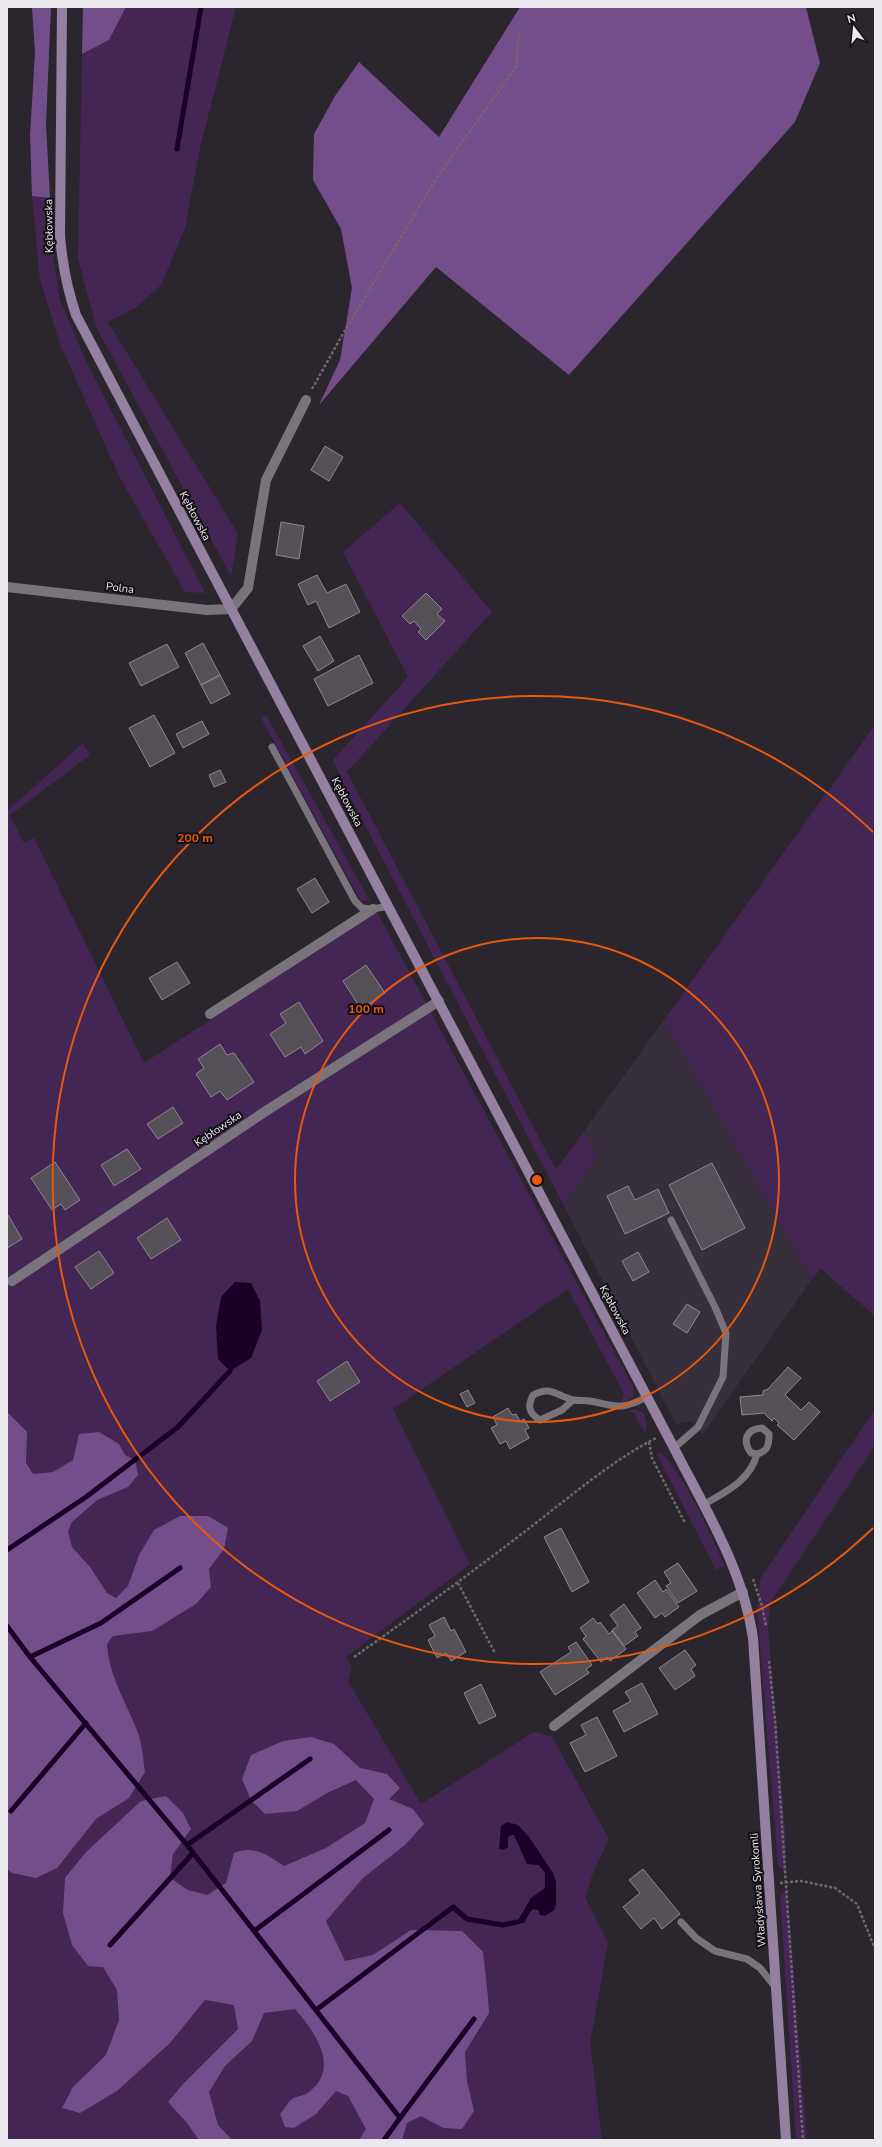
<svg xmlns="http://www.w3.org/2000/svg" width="882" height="2147" font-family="'Nunito Sans',sans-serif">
	<rect width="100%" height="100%" fill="#2b262e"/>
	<!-- built -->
	<path fill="#372f3c" d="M664 1020 812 1279 703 1434 691 1421 676 1424 564 1206 597 1155 584 1131Z"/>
	<!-- green -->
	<path fill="#432654" d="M126 7H236L200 148 185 228 161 285 135 308 108 322 238 534 231 576 96 327 78 258 82 54 109 40Z
		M32 196 50 198 53 254 60 300 85 359 205 593 185 592 120 478 60 344 40 280Z
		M400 503 492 612 347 772 556 1170 584 1131 597 1155 564 1206 345 787 333 760 408 677 343 552Z
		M266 715 370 901H361L261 718Z
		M875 725V1316L821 1269 812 1279 664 1020Z
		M83 743 90 755 10 815 24 843 34 838 144 1063 377 912 633 1387V1397L623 1404 622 1400 624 1394 568 1289 393 1409 470 1564 346 1657 352 1666 348 1681 421 1804 534 1732 552 1737 609 1839 593 1873 585 1898 608 1943 590 2043 602 2140H7V811Z
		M635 1409 644 1414C647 1421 648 1426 645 1433L634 1413 627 1411Z
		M875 1409V1445L770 1603 768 1628 785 1828 786 1873 778 1866 757 1609 760 1579Z
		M656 1453 663 1454C690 1486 707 1528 725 1566L716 1570Z
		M787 1889 807 2140H796L780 1896Z"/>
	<!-- forest -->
	<path fill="#744e8b" d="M32 7H51L46 124 50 198 32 196 30 135 35 53Z
		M83 7H126L109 40 82 54Z
		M520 7H806L820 63 795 122 569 375 436 267 319 405 340 360 352 288 341 229 313 180 314 134 335 96 359 62 439 137Z
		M7 1412 27 1432 26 1463 33 1474 53 1472 73 1460 79 1434 99 1432 119 1444 125 1455 135 1460 138 1475 128 1487 97 1500 72 1522 68 1531 72 1547 90 1567 107 1593 116 1598 128 1586 139 1555 154 1530 180 1516H208L228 1528 224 1549 209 1569 211 1587 196 1604 152 1631 113 1636 107 1644C109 1676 125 1700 137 1730 142 1743 143 1758 145 1772L129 1798 96 1819 57 1868 36 1878 12 1873 7 1869Z
		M311 1737 334 1744 360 1768 387 1774 400 1788 389 1799 413 1809 424 1824 405 1845 363 1878 326 1921 345 1961 373 1955 411 1930 462 1931 483 1952 488 1997 489 2013 465 2052 467 2081 474 2111 462 2129 443 2128 421 2116 407 2123 402 2140H359L366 2129 348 2096 336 2091 316 2114 294 2128 285 2127 280 2114C284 2110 287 2103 292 2099 296 2096 302 2096 306 2094 342 2070 316 2033 295 2009L264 2013 252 2041 225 2066 209 2092 218 2125 232 2140H199L187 2123 168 2102 183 2084 238 2029 234 2005 205 2000 170 2043 117 2091 80 2113 62 2108 73 2087 106 2055 119 2020 117 1990 103 1967 88 1966 72 1945 63 1913 65 1878 86 1852 141 1801 166 1796 183 1813 191 1829 173 1854 170 1878 188 1890 207 1895 226 1883 234 1853C256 1845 267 1855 284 1866L326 1848 365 1823 374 1799 356 1780 327 1793 297 1811 265 1814 251 1800 242 1779 251 1755 283 1741Z"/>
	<!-- water -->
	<path fill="#180026" d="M235 1282 251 1283 260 1301 262 1330 251 1358 230 1371 218 1359 216 1326 221 1297Z
		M507 1822 518 1825 529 1837 553 1873 556 1882V1904L554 1910 545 1916 540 1915 538 1910 533 1909 530 1912 524 1923 518 1924 517 1922 531 1898 545 1888V1873L539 1865 527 1864 514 1835H511L508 1837V1847L503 1850 499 1849 501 1826Z"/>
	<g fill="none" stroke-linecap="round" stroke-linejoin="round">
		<!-- stream -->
		<path stroke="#180026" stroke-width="5" d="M177 149 201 7
			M7 1550 86 1497 178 1427 230 1371
			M7 1626 30 1657 187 1845 400 2118 474 2019
			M30 1657 101 1623 180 1568
			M11 1811 86 1723
			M187 1845 310 1759
			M254 1931 389 1830
			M110 1945 193 1853
			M316 2010 453 1907 467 1919 503 1925 517 1922
			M384 2140 400 2118"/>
	</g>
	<!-- building -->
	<path fill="#565159" stroke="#8d8891" d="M325 446 343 457 329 481 311 470Z
		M281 522 304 526 299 559 276 555Z
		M317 575 327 593 346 584 360 612 329 628 316 601 308 605 298 584Z
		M426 593 442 609 437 614 445 621 426 640 418 632 421 629 414 621 410 624 402 616Z
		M320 636 334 661 318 671 303 646Z
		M203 643 220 675 201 685 185 653Z
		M167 644 179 667 141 686 129 663Z
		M359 655 373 683 328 706 314 679Z
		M220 675 230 694 211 704 201 685Z
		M154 715 175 753 150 767 129 728Z
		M202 721 209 734 183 748 176 734Z
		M220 770 226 782 214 787 209 775Z
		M315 878 329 902 312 913 297 889Z
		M177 962 190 983 162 1000 149 978Z
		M366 965 385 993 361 1009 343 981Z
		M299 1002 323 1041 305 1054 301 1047 285 1057 270 1034 286 1023 280 1014Z
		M220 1044 227 1055 234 1053 254 1082 227 1100 220 1091 211 1097 196 1074 204 1068 198 1059Z
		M173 1107 183 1123 158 1139 147 1124Z
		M127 1149 141 1169 114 1186 101 1165Z
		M55 1162 80 1200 65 1210 61 1204 52 1210 31 1178Z
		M712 1163 745 1228 702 1250 669 1185Z
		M628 1186 635 1200 658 1189 669 1213 625 1234 607 1196Z
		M8 1215 22 1239 7 1248V1216Z
		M167 1218 181 1240 151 1259 137 1238Z
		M99 1251 114 1273 91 1289 75 1267Z
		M638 1252 649 1272 633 1281 622 1261Z
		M687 1304 700 1312 687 1333 673 1324Z
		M347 1361 360 1382 330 1401 317 1381Z
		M788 1367 801 1378 785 1395 801 1410 809 1402 820 1412 794 1440 777 1425 779 1423 774 1418 772 1421 764 1413 742 1415 740 1397 763 1395V1391L768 1389Z
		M468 1390 475 1403 467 1407 460 1394Z
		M508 1408 512 1415 516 1414 520 1421 524 1419 529 1428 525 1430 529 1438 510 1449 506 1441 500 1444 491 1428 497 1425 493 1417Z
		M561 1528 589 1582 572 1592 544 1537Z
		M678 1563 697 1591 678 1603 666 1586 671 1583 664 1572Z
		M655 1580 663 1592 666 1589 679 1607 665 1617 662 1613 655 1618 637 1593Z
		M624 1604 641 1628 635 1632 638 1636 624 1646 612 1630 618 1626 610 1615Z
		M444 1617 451 1631 454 1629 466 1652 451 1661 446 1653 437 1658 428 1640 435 1636 429 1625Z
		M593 1618 598 1624 600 1622 609 1634 612 1631 626 1649 610 1661 607 1657 601 1662 583 1639 586 1636 580 1628Z
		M576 1642 592 1665 586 1669 589 1673 555 1695 540 1672 571 1652 568 1647Z
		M685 1650 696 1665 691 1669 695 1676 675 1690 659 1668Z
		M642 1683 658 1714 624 1732 613 1711 631 1701 625 1692Z
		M481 1684 496 1716 479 1724 464 1693Z
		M597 1717 617 1756 585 1772 570 1743 586 1735 581 1725Z
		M643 1869 680 1914 662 1929 654 1918 641 1929 623 1907 640 1893 629 1880Z"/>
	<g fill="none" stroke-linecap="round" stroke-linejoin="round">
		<!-- path -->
		<path stroke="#6c686f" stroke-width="2.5" stroke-dasharray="3 2" stroke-linecap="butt" d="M312 389 340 339 437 177 516 67 519 33
			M649 1442 652 1458 685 1523
			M753 1579 762 1606 766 1626
			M458 1583 495 1653
			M354 1657C411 1617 467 1576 523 1533 565 1501 608 1463 656 1438
			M769 1661 775 1720 803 2140
			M780 1883 801 1881 835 1888 857 1904 875 1949"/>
		<!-- lane -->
		<path stroke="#79747c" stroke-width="7" d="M272 747 355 901 362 908 373 909 389 906
			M671 1220 715 1307 726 1333 723 1377 698 1427 674 1448
			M573 1400 562 1410 540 1420C529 1413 527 1407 533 1395 551 1385 556 1396 574 1400 579 1401 585 1400 590 1401 617 1406 620 1411 647 1397
			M703 1505C725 1492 750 1481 757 1454 768 1451 769 1445 769 1434L762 1428C746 1429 742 1441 751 1453L757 1454
			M681 1922 696 1938 715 1951 747 1959 760 1968 776 1988"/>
		<!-- street -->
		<path stroke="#79747c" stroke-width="10" d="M7 587 207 610 231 609 248 588 266 480 306 400
			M210 1014 373 909
			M12 1281 269 1109 439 1001
			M554 1726 700 1615 743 1592"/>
		<!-- secondary -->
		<path stroke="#9481a0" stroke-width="10" d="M62 7 60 235C62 263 67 288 76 315L674 1448C705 1509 743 1569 753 1638L786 2140"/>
	</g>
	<!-- distance rings -->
	<g fill="none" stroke="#e8590c" stroke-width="2">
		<circle cx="537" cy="1180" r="242"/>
		<path d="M873 1528A484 484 0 1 1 873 832"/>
	</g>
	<g text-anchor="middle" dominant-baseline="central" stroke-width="4" stroke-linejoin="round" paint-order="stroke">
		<!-- street labels -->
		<g font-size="11" fill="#ece9ee" stroke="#121014">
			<text transform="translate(49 226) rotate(-91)">Kębłowska</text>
			<text transform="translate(195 516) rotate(62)">Kębłowska</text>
			<text transform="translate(120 588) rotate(7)">Polna</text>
			<text transform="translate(347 802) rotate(62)">Kębłowska</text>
			<text transform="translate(218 1129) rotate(-34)">Kębłowska</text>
			<text transform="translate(615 1310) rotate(62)">Kębłowska</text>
			<text transform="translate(758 1890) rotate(-94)">Władysława Syrokomli</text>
		</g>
	</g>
	<circle cx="537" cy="1180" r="6" fill="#e8590c" stroke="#121014" stroke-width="2"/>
	<g font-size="12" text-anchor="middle" font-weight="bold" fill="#e8590c" stroke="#121014" stroke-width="4" stroke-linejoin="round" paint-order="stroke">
		<text x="195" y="842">200 m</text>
		<text x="366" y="1013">100 m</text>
	</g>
	<!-- border -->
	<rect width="882" height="2147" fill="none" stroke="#ece9ee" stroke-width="16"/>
	<!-- north arrow -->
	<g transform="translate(854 28) rotate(344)" stroke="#121014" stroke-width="3" paint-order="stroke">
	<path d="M0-3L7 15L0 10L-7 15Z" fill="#ece9ee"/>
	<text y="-6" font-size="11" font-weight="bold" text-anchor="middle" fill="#ece9ee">N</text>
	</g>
</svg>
